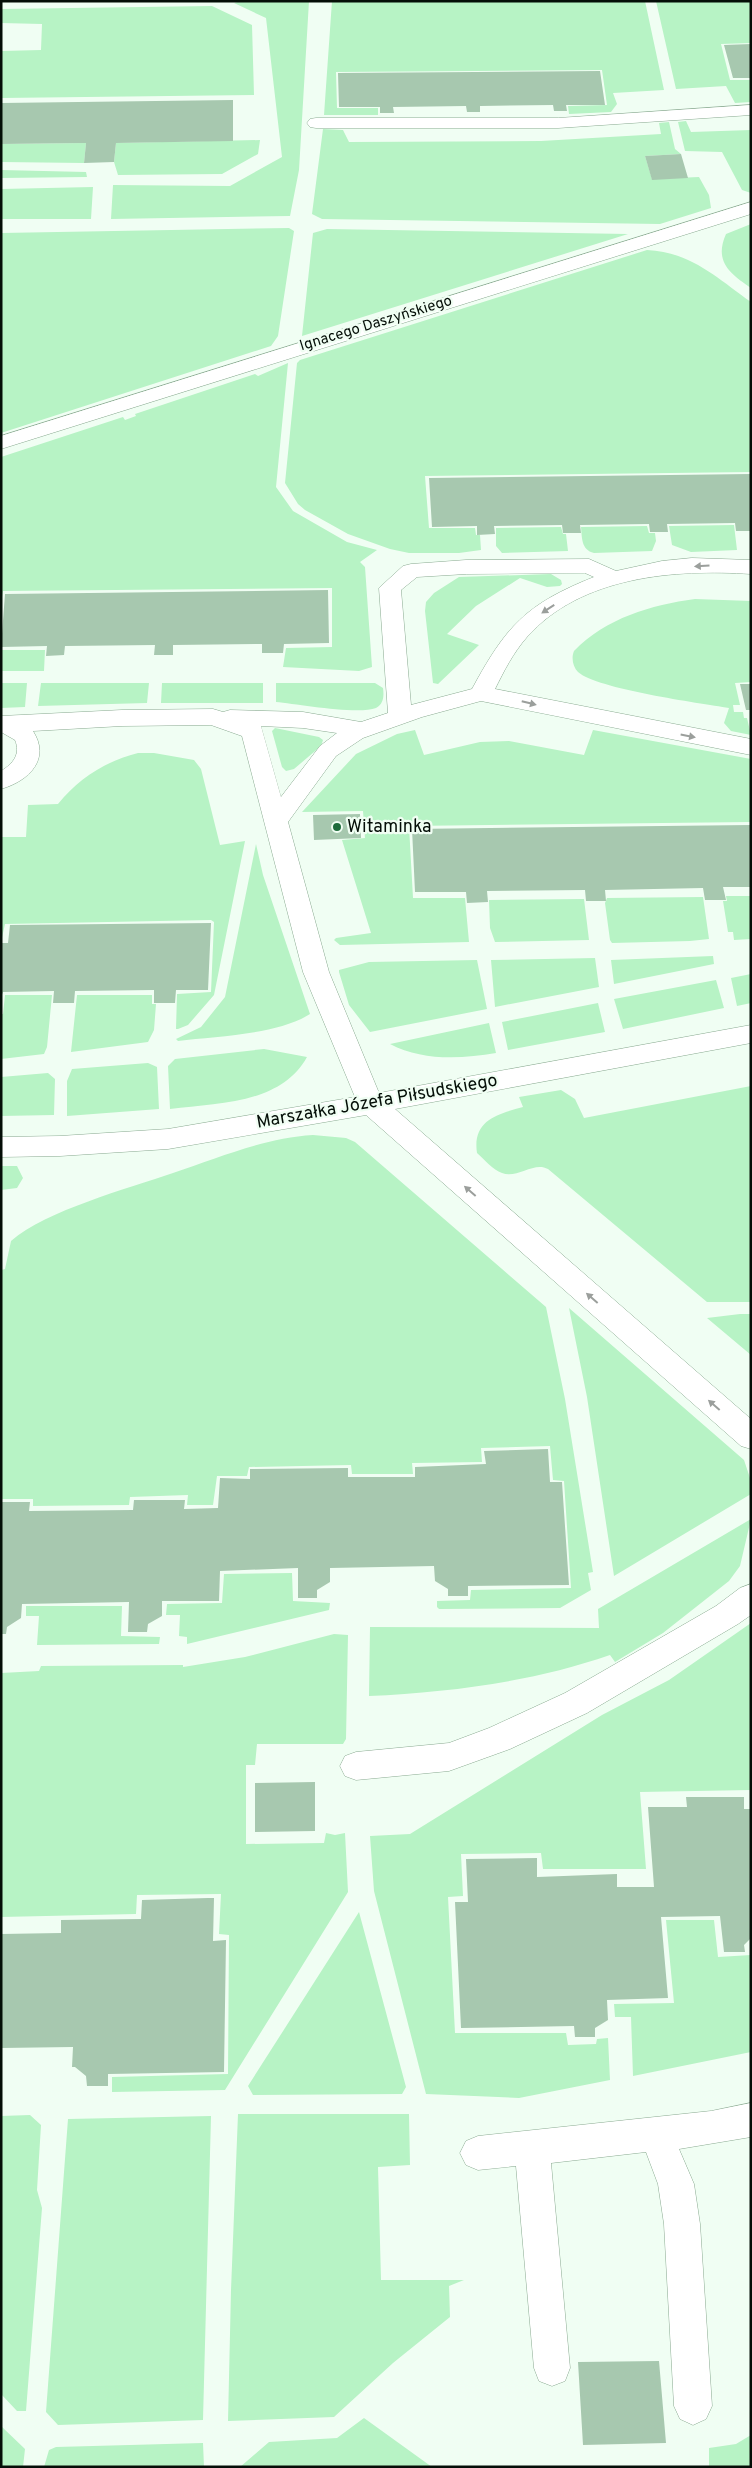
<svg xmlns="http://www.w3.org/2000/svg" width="752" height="2468" font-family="Overpass,sans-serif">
	<rect width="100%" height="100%" fill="#f0fef3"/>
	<!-- green -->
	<path fill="#b7f3c5" d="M241 1H309L299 170 290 216 111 219 113 185 230 186 282 157 266 18 234 3Z
		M332 1H645L664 90 613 93 617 104 611 112 569 114 568 106 607 105 602 70 336 72 337 108H378V115H324Z
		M656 1H751V43L721 44 730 80H751V102L735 103 726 86 676 89Z
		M212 6 252 25 254 95 1 98V51L41 50 42 24 1 23V9Z
		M686 121 691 132 751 130V193L742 190 722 152 685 151 678 122Z
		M669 122 675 149 681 154 645 156 652 179 699 177 709 195 711 208 660 224 322 219 312 214 323 129 343 130 349 142 541 141 661 134 659 123Z
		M260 140 258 154 222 174 118 175 114 162 116 143Z
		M86 143 84 163 1 162V144Z
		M1 170 86 172 87 177 1 178Z
		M93 187 91 219H1V189Z
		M751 224V288C729 273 714 261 726 234Z
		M289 228 294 231 278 336 271 346 1 433V233Z
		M327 229 628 234 302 336 313 233Z
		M647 250C691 252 717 278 751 302V472L425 476 429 528H475L476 535H480L481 550 459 553H409L390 549 348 534 305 510 298 504 285 483 297 363 300 360Z
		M288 363 276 487 293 511 347 542 377 550 360 562 365 567 372 667 359 671 283 667 286 648 332 647V588L3 591 1 603V457L123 417 125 420 136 416 135 414 255 374 258 376Z
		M734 525 737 550 691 552 672 545 669 526Z
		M647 526 649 533H655L656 541 652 551 594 553C581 550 582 537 581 527Z
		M561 527 563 534H566L568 551 502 553 496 546V528Z
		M551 574 561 580 562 584 560 586 547 587 520 578 476 606 447 634 479 645 438 684 433 683 425 611 426 602 434 593 459 577Z
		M695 599 751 601V682L735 683 740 705H733L734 712H743L744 718H747L751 735 731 731 724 723 729 708C699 703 597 689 578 672 573 667 571 658 574 651 606 618 651 605 695 599Z
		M1 650H45L44 671H1Z
		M1 683H27L25 707 1 708Z
		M41 683H149L147 703 38 706Z
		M162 683H263V703H161Z
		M276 683H375L383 688C384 695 384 704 376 708 358 715 297 704 276 702Z
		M275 728 319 737 323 740 321 746 294 769 286 771 282 767 272 731Z
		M415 730 424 755 480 742 509 741 584 755 593 730 751 759V822L409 826 413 898H465L469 942 340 945 334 940 336 938 371 933 342 840 365 838 363 811 302 812 356 754 397 734Z
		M138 753H154L194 760 201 769 220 845 245 841 214 995 188 1025 178 1029H176L177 994 211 992 214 922 211 920 5 924 1 942V837H26L28 805 58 804C79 778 106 761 138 753Z
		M256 844 263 875 310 1014C277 1035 217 1036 178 1041L176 1039 201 1027 225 997Z
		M726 896H751V939L734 940 733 932H728L723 901H727Z
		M703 897 709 939 690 941 612 943 610 940 605 903 607 898Z
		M584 899 589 940 495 942 490 928 489 900Z
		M713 956 714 964 614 984 611 960Z
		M595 958 599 987 495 1007 491 960Z
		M477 960 487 1009 370 1032 349 1005 339 972V970L369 962Z
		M751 974V1003L737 1006 731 978Z
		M716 980 724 1008 623 1029 614 999Z
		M5 995H52L47 1047 44 1054 1 1059V1014H3Z
		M77 995H152V1004H156L154 1030 148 1042 71 1052Z
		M598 1003 605 1032 508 1050 502 1022Z
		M489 1023 496 1053C461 1059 422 1061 390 1044Z
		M264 1049 307 1057C281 1104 219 1103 170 1109L168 1066 175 1059Z
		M148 1063 157 1067 159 1109 67 1116V1081L72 1069Z
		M48 1073 55 1079 54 1115 1 1116V1077Z
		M751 1086V1302H707L548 1169C534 1161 517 1179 502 1173 493 1170 484 1159 477 1153 472 1120 498 1114 523 1107L519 1097 561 1090 575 1099 584 1118Z
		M313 1135 346 1138 355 1142 546 1307 565 1399 593 1572 588 1573 591 1590 560 1608 439 1609 437 1607V1601L470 1600 471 1590 571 1588 564 1481 553 1480 550 1446 481 1448 482 1462 412 1463 413 1474H352L351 1465 249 1467 247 1476H217L213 1505H187L188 1495 130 1497 129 1505 33 1506V1499H1V1270L5 1269 11 1241C47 1210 127 1189 173 1173 218 1158 264 1138 313 1135Z
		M1 1166H17L23 1178 17 1188 1 1190Z
		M569 1308 744 1460 751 1481V1494L614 1576 587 1397Z
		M740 1314H751V1355L707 1318Z
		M751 1519 740 1566 729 1581 663 1633 615 1662 610 1655C532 1682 451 1692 369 1696L370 1627 599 1628 598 1609Z
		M292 1573 293 1601 330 1603 329 1610 187 1644V1637L179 1636 180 1615H166L167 1604 222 1603 224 1574Z
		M26 1606H122L121 1636 160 1637 159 1644 37 1645 39 1616H26Z
		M751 1623V1790L640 1792 646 1869H543L541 1853 461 1854 463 1896 448 1897 455 2033H566L568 2045 596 2044 597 2039 608 2038 610 2080 519 2098 426 2094 374 1891 370 1836 410 1834 602 1715 669 1680Z
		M334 1634 348 1635 346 1739 343 1744H257L255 1765H246V1844L324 1843 326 1833 335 1835 345 1833 348 1892 225 2090 112 2092V2077L228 2074 229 1935 219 1934 221 1894 137 1895 136 1914 1 1917V1673L39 1671 41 1666 183 1665V1667L245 1657Z
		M359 1912 406 2087 402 2094 253 2095 248 2086Z
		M666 1920H714L718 1957 751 1955V2052L633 2076 631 2017H615L614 2004 674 2003Z
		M238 2114H409L410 2165 378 2167 381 2280H464L449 2286 450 2317 393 2363 334 2417 228 2421 231 2290Z
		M30 2115 41 2125 37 2190 42 2208 26 2411H17L1 2394V2116Z
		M211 2116 203 2420 58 2425 46 2412 68 2119Z
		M364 2418 432 2467H240L269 2442 337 2438Z
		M1 2426 25 2449 23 2467H1Z
		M751 2435V2467H709V2448L736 2444Z
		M203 2443 204 2467H44L49 2450 56 2447Z"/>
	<!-- building -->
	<path fill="#a7c8af" d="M751 44V78H733L724 45Z
		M600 71 605 105H566L567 111H554L553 105 480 106V112H467L466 106 393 107 394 113H380V107H339L338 73Z
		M233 100V141L116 143 114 162 84 163 86 143 1 144V103Z
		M681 154 688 178 652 180 645 156Z
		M751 474V531H736L735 523 667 524 668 532H650L649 524 580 525 581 533H563L562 525 494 526 495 534 477 535V526L432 527 429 478Z
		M328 590 329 643 284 644 283 653H262V644L173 645V655H154L155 645 65 646 64 655 46 656 47 646 1 647 5 594Z
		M740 684H751V710H746Z
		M360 814 361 838 314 840 313 815Z
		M751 825V887H723L726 900H705L703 888 605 890 606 901H586L585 890 487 891 488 902 467 903 466 892H415L412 829Z
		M211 923 208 990H176L175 1003H154V990L75 991 74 1003H53L54 991 3 992 1 997V943H8L10 925Z
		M548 1449 550 1482H562L569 1585 468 1586V1596H448V1589L435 1581 434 1566 330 1568V1582L317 1590V1598H298V1568L220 1571 219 1601H162V1616L148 1624 147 1632H128L129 1602 22 1604 21 1618 7 1627 6 1634H1V1502H30L29 1511 133 1510 134 1500H185L184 1509 218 1508 220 1478 250 1479V1469L348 1468V1477H415V1467L486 1464 484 1451Z
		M315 1782V1831L255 1832V1783Z
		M686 1797H744V1809H751V1938L744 1945 745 1952H724L720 1916 661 1917 668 1998 607 2000 608 2020 595 2028V2037H575L574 2026 461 2028 455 1902H468L466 1859 537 1858V1877L617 1874V1887H654L648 1807H687Z
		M208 1898H214L213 1941 226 1940 224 2072 108 2074V2086H87L86 2076 75 2067H72L73 2047 1 2048V1934L61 1933V1920L141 1919 142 1900Z
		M659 2361 666 2443 583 2445 578 2362Z"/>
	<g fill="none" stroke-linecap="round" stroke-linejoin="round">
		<!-- minor casing -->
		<g stroke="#8aaa91" stroke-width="1">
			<path id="minor" d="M751 105V115L558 128H316L310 127 307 123 310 119 316 118H558Z
				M751 202V214L1 449V436Z
				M692 558 751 560V574C675 569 581 576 527 637 513 653 504 671 495 689L751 739V755L481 701 422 717 363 738 336 756 288 822 329 972 379 1093 751 1025V1043L395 1109 751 1419V1449L741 1446 366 1115 168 1149 60 1156 1 1157V1137L60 1136 168 1129 355 1097 303 972 242 736 211 725 122 726 33 731C51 759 29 781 1 789V771C13 764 21 754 15 740L1 732V716L122 710 213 709 223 712 230 710 303 712 361 722 388 713 379 588 403 566 411 564 466 560 589 559 616 571 662 561ZM585 573 594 577C526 604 506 626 472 689L411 705 401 590 417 577 466 574ZM261 726 303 728 337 733 320 746 281 797Z
				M751 1584V1615L738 1624 587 1713 510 1749 449 1771 356 1780 345 1776 340 1766 345 1756 356 1752 449 1743 489 1728 565 1693 716 1606 740 1588Z
				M751 2103V2137L679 2149 694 2184 700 2224 712 2406 706 2419 693 2425 680 2419 674 2406 664 2224 658 2184 646 2152 551 2163 570 2368 565 2381 552 2386 539 2381 534 2368 516 2166 478 2170 466 2165 460 2153 466 2141 478 2136 711 2111Z"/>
		</g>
		<!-- minor -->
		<use href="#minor" fill="#fff" fill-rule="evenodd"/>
	</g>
	<!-- one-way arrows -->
	<defs><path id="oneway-solid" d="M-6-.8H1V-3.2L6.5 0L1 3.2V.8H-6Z" transform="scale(1.25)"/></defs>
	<g fill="#9b9f9c">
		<use href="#oneway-solid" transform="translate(702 566) rotate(177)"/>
		<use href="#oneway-solid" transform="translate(548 609) rotate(147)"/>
		<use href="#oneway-solid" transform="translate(529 703) rotate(14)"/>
		<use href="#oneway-solid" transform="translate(688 736) rotate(11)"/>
		<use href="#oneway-solid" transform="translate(470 1191) rotate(-139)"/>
		<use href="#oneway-solid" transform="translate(592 1298) rotate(-139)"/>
		<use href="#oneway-solid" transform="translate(714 1405) rotate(-139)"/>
	</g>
	<!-- markers -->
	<circle fill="#1d6b3a" stroke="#f0fef3" stroke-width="2" cx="337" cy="827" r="5"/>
	<g text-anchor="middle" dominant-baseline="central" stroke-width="4.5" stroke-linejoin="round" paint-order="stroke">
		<!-- far-street labels -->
		<g font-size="15" fill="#040e07" stroke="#f0fef3">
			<text transform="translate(376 324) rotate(-17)">Ignacego Daszyńskiego</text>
		</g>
		<!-- poi labels -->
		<g font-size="18" fill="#040e07" stroke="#f0fef3" text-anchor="start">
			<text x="347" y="827">Witaminka</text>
		</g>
		<!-- street labels -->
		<g font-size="18" fill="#040e07" stroke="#f0fef3">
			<text transform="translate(377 1102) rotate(-10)">Marszałka Józefa Piłsudskiego</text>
		</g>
	</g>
	<!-- border -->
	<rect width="752" height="2468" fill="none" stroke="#040e07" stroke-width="5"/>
</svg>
